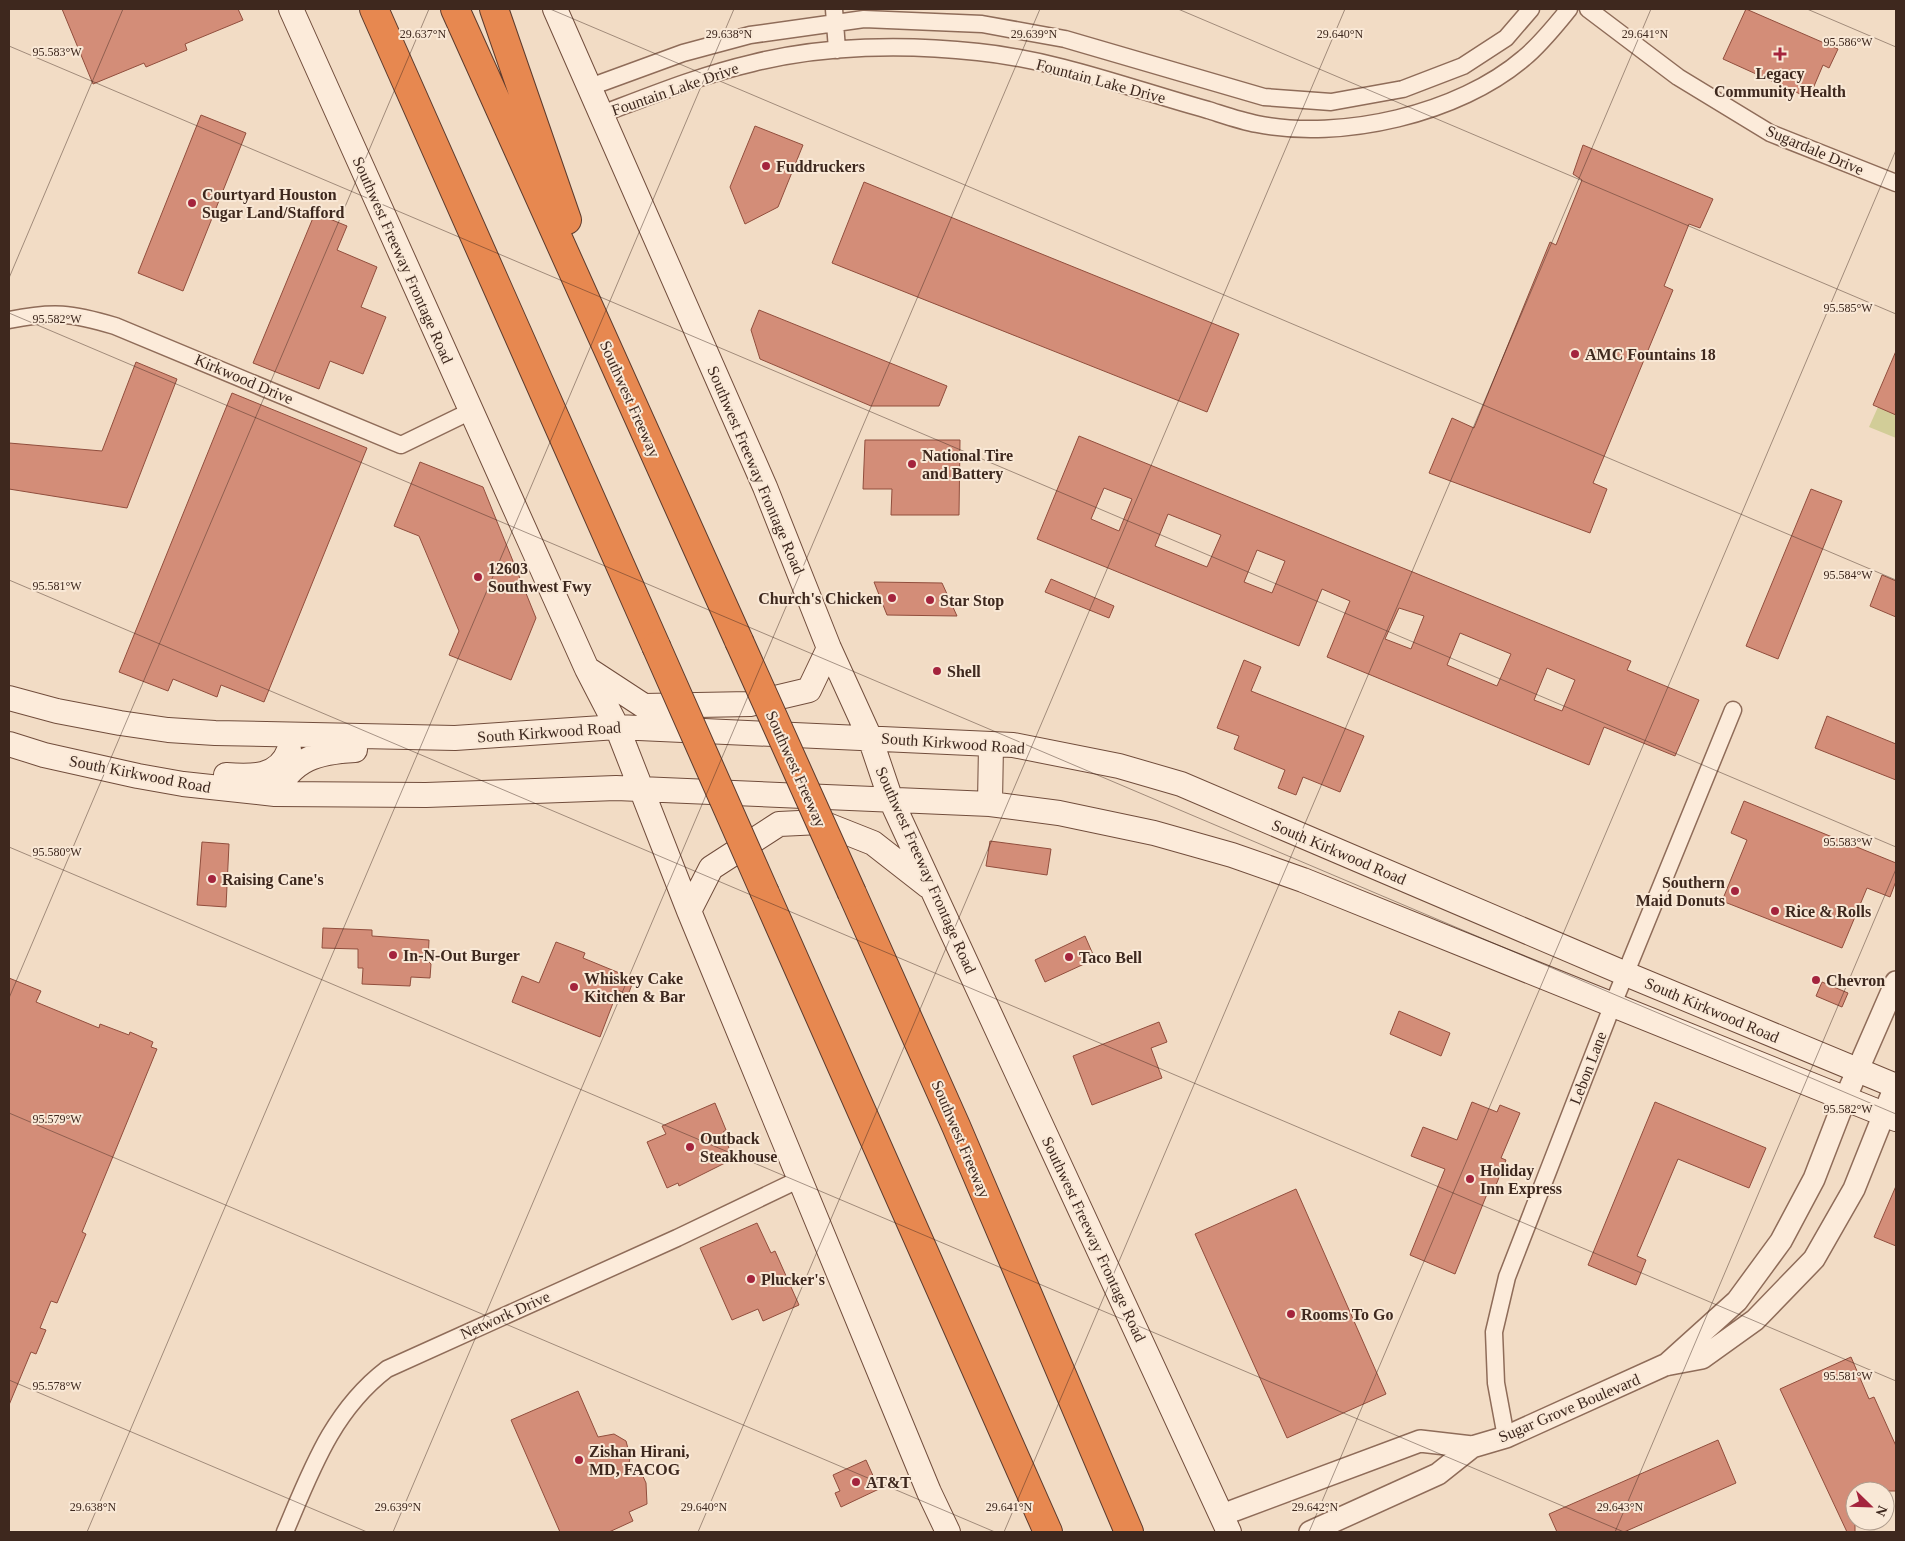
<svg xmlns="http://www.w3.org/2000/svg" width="1905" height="1541" font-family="Georgia,serif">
	<rect width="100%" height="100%" fill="#f2dcc5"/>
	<!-- green -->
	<path fill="#d2cd98" d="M1878 407 1896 415V438L1869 427Z"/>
	<!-- building -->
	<path fill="#d38d78" stroke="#914e3d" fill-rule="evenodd" d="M62 9H238L243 20 185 44 187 50 146 67 144 63 93 84Z
		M1746 9 1838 49 1829 68 1823 65 1809 98 1723 59Z
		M201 115 246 133 183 291 138 273Z
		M755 126 803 145 778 207 745 224 730 187Z
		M1583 145 1713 199 1700 228 1689 224 1664 286 1673 290 1593 483 1607 489 1590 533 1429 473 1452 418 1474 428 1550 242 1556 245 1582 180 1573 174Z
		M864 182 1239 334 1207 412 832 263Z
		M315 213 347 226 337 250 377 267 361 307 386 317 363 374 330 361 319 389 253 363Z
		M759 310 947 386 939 406H871L760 359 751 330Z
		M1896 351V415L1873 405Z
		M136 362 177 379 127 508 9 489V443L102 451Z
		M232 393 367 448 264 702 221 685 217 697 173 679 168 691 119 672Z
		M1079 436 1631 661 1627 670 1699 700 1675 756 1604 727 1589 765 1327 657 1350 601 1322 589 1299 646 1037 539ZM1104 488 1132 499 1119 531 1091 519ZM1168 514 1221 535 1207 567 1155 546ZM1257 550 1285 561 1272 593 1244 582ZM1399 608 1424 616 1411 649 1385 639ZM1460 633 1511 654 1497 686 1447 665ZM1547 668 1575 680 1562 711 1534 700Z
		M865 440H960L959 515H891L892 489H863Z
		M420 462 483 487 536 618 511 680 449 655 459 631 419 536 394 526Z
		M1811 489 1842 501 1778 659 1746 646Z
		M1882 575 1896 581V617L1870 606Z
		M1051 579 1114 606 1109 618 1045 592Z
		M874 582 942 583 957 616 887 615Z
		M1244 660 1261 667 1251 691 1364 736 1340 792 1303 777 1296 795 1278 788 1285 770 1234 749 1239 736 1217 728Z
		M1827 716 1896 744V780L1815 748Z
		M1744 801 1896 863V881L1890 897 1867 888 1842 948 1722 901 1747 840 1731 833Z
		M990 841 1051 849 1047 875 986 866Z
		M202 842 229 844 226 907 197 905Z
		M323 928 372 930V936L429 940 428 961 431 964 430 978 411 977 410 986 362 984 363 968H358V949L322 948Z
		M1085 936 1095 959 1045 982 1035 960Z
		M556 942 585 953 583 958 634 979 628 995 618 990 600 1037 512 1002 522 976 539 983Z
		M9 978 41 991 36 1002 99 1028 100 1024 129 1035 130 1032 153 1042 151 1047 157 1049 82 1232 86 1234 57 1303 51 1301 40 1328 46 1330 36 1354 31 1352 9 1405Z
		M1822 982 1848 993 1842 1007 1816 996Z
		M1399 1011 1450 1033 1441 1056 1390 1034Z
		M1159 1022 1167 1042 1151 1048 1162 1078 1092 1105 1073 1056Z
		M1472 1102 1497 1112 1500 1105 1520 1113 1501 1158 1506 1160 1494 1190 1489 1189 1455 1274 1410 1255 1445 1169 1411 1156 1423 1127 1457 1140Z
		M1655 1102 1766 1148 1749 1188 1678 1159 1637 1256 1646 1260 1636 1285 1588 1265Z
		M715 1103 726 1130 723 1132 733 1159 679 1186 678 1183 667 1188 647 1142 666 1134 662 1126Z
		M1896 1186V1246L1874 1237Z
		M1296 1189 1386 1394 1287 1438 1195 1234Z
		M757 1223 771 1253 775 1251 799 1305 763 1321 758 1309 732 1320 700 1248Z
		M1851 1357 1869 1399 1874 1397 1896 1446V1491H1855V1532H1847L1780 1389Z
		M578 1391 598 1437 614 1434 626 1441 630 1456 629 1464 641 1472 646 1483 647 1504 629 1512 633 1521 609 1532H560L511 1420Z
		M1718 1440 1736 1483 1624 1532H1557L1549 1514Z
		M866 1460 879 1489 841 1507 835 1493 840 1491 833 1475Z"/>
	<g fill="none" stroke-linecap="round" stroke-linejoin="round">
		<!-- minor casing -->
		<g stroke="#8f6c59" stroke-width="19">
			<path id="minor" d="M834 9 837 50
				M1588 9 1678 77 1770 133 1896 183
				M590 87 683 53 750 35 864 19 982 24 1065 39 1264 97 1331 102 1403 89 1463 66 1506 38 1531 9
				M602 114C652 95 701 75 753 63 824 45 906 44 978 52 1057 60 1132 89 1208 110 1224 115 1241 121 1257 124 1341 141 1459 114 1524 58 1541 44 1555 26 1569 9
				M9 320C54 311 71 313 115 326L401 445 471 411
				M1506 1437 1496 1383 1494 1332 1507 1277 1613 1004 1733 710
				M285 1532C311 1471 332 1411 387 1369L677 1238 800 1179"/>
		</g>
		<!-- tertiary casing -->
		<g stroke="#8f6c59" stroke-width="24">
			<path id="tertiary" d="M1666 1365 1737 1301 1781 1241 1814 1179 1845 1099 1896 982
				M1222 1515 1420 1441 1472 1447 1506 1437 1665 1365 1702 1358 1755 1320 1814 1259 1854 1189 1896 1084
				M1310 1532 1438 1474 1472 1447"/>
		</g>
		<!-- secondary casing -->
		<g stroke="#714d3c" stroke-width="26">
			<path id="secondary" d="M291 9 587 669 617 727 689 911 929 1492 948 1532
				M555 9 765 487 829 648 870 738 891 800 1229 1532
				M589 670 644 706 750 704 809 690 829 648
				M9 698 57 711 120 723 168 730 215 733 455 738 617 727 1013 745 1119 766 1181 784 1626 974 1896 1086
				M9 744 44 755 138 776 183 784 275 794 426 795 616 788 990 804 1059 813 1154 833 1232 855 1303 880 1896 1119
				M226 775C251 777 279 778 289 750
				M275 794C293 758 318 752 355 750
				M990 804 991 744
				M689 911 711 868 779 824 820 822 873 843 928 886"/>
		</g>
		<!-- motorway casing -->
		<g stroke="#5d3b2d" stroke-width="30">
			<path id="motorway" d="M374 9 656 646
				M455 9 739 641
				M494 9 567 220
				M765 893 1048 1532
				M852 893 956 1126 1129 1532"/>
		</g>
		<!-- minor -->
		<use href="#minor" stroke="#fcebda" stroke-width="16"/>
		<!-- tertiary -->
		<use href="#tertiary" stroke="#fcebda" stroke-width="21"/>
		<!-- secondary -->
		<use href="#secondary" stroke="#fcebda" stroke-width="24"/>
		<!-- motorway -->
		<use href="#motorway" stroke="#e78850" stroke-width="28"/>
		<!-- motorway-bridge casing -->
		<g stroke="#5d3b2d" stroke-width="30" stroke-linecap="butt">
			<path id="motorway-bridge" d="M739 641 852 893
				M656 646 765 893"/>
		</g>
		<!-- motorway-bridge -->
		<use href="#motorway-bridge" stroke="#e78850" stroke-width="28"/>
	</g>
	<!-- ticks -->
	<path fill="none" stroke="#3e281e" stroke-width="1" stroke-opacity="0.45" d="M550 9 1896 580M1178 9 1896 314M1807 9 1896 47M9 46 1896 847M9 278 123 9M9 313 1896 1114M9 580 1896 1381M9 847 1624 1532M9 998 429 9M9 1113 995 1532M9 1380 367 1532M87 1532 734 9M393 1532 1040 9M698 1532 1345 9M1004 1532 1651 9M1309 1532 1896 150M1615 1532 1896 869"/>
	<!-- markers -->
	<g fill="#a4243d" stroke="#f9e8d6" stroke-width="2">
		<path d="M1777.5 46.5h5v5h5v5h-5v5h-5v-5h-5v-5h5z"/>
		<circle cx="766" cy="166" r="5"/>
		<circle cx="192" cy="203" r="5"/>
		<circle cx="1575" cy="354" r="5"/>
		<circle cx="912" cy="464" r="5"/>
		<circle cx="478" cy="577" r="5"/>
		<circle cx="892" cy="598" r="5"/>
		<circle cx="930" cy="600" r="5"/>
		<circle cx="937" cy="671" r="5"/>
		<circle cx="212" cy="879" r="5"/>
		<circle cx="1735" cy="891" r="5"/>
		<circle cx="1775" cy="911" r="5"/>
		<circle cx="393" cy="955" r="5"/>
		<circle cx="1069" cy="957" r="5"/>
		<circle cx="1816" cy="980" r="5"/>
		<circle cx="574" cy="987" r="5"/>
		<circle cx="690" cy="1147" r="5"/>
		<circle cx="1470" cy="1179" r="5"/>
		<circle cx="751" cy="1279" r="5"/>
		<circle cx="1291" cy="1314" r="5"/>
		<circle cx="579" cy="1460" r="5"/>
		<circle cx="856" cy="1482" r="5"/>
	</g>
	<g text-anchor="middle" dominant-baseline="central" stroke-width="4" stroke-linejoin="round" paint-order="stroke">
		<!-- poi labels -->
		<g font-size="16" font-weight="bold" fill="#3e281e" stroke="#f9e8d6" text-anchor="start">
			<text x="1780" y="73" text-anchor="middle">Legacy<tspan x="1780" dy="18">Community Health</tspan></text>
			<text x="776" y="166">Fuddruckers</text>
			<text x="202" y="194">Courtyard Houston<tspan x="202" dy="18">Sugar Land/Stafford</tspan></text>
			<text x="1585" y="354">AMC Fountains 18</text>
			<text x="922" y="455">National Tire<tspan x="922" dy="18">and Battery</tspan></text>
			<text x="488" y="568">12603<tspan x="488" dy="18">Southwest Fwy</tspan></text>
			<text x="882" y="598" text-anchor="end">Church's Chicken</text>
			<text x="940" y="600">Star Stop</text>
			<text x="947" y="671">Shell</text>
			<text x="222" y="879">Raising Cane's</text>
			<text x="1725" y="882" text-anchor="end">Southern<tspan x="1725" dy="18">Maid Donuts</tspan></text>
			<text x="1785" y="911">Rice &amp; Rolls</text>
			<text x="403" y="955">In-N-Out Burger</text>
			<text x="1079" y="957">Taco Bell</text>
			<text x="584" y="978">Whiskey Cake<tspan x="584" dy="18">Kitchen &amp; Bar</tspan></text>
			<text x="1826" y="980">Chevron</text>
			<text x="700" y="1138">Outback<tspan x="700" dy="18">Steakhouse</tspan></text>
			<text x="1480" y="1170">Holiday<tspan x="1480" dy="18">Inn Express</tspan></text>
			<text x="761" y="1279">Plucker's</text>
			<text x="1301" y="1314">Rooms To Go</text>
			<text x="589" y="1451">Zishan Hirani,<tspan x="589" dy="18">MD, FACOG</tspan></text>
			<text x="866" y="1482">AT&amp;T</text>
		</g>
		<!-- street labels -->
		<g font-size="16" fill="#3e281e" stroke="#f9e8d6">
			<text transform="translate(1101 81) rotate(15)">Fountain Lake Drive</text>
			<text transform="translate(675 89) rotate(-19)">Fountain Lake Drive</text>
			<text transform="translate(1815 150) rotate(23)">Sugardale Drive</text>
			<text transform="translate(403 260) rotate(66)">Southwest Freeway Frontage Road</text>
			<text transform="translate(244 379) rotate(23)">Kirkwood Drive</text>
			<text transform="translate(630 399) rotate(66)">Southwest Freeway</text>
			<text transform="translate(756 470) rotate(67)">Southwest Freeway Frontage Road</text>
			<text transform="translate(549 732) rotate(-4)">South Kirkwood Road</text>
			<text transform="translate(953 743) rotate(4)">South Kirkwood Road</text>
			<text transform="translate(796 769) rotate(66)">Southwest Freeway</text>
			<text transform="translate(140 774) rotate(11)">South Kirkwood Road</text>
			<text transform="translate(1339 852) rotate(23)">South Kirkwood Road</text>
			<text transform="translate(926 870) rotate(66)">Southwest Freeway Frontage Road</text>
			<text transform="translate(1712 1010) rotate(23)">South Kirkwood Road</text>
			<text transform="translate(1588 1068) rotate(-69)">Lebon Lane</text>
			<text transform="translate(961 1139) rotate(67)">Southwest Freeway</text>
			<text transform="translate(1094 1239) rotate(65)">Southwest Freeway Frontage Road</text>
			<text transform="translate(505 1315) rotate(-24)">Network Drive</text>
			<text transform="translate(1569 1408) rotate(-23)">Sugar Grove Boulevard</text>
		</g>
	</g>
	<g font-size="12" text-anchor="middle" fill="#3e281e" stroke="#f9e8d6" stroke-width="4" stroke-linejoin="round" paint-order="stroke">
		<text x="423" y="38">29.637°N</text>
		<text x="729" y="38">29.638°N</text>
		<text x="1034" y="38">29.639°N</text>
		<text x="1340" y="38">29.640°N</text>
		<text x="1645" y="38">29.641°N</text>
		<text x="1848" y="46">95.586°W</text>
		<text x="57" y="56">95.583°W</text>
		<text x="1848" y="312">95.585°W</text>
		<text x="57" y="323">95.582°W</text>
		<text x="1848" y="579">95.584°W</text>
		<text x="57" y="590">95.581°W</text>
		<text x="1848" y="846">95.583°W</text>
		<text x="57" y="856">95.580°W</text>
		<text x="1848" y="1113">95.582°W</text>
		<text x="57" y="1123">95.579°W</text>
		<text x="1848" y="1380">95.581°W</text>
		<text x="57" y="1390">95.578°W</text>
		<text x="93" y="1511">29.638°N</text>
		<text x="398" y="1511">29.639°N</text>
		<text x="704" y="1511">29.640°N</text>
		<text x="1009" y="1511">29.641°N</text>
		<text x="1315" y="1511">29.642°N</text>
		<text x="1620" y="1511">29.643°N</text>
	</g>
	<!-- border -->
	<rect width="1905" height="1541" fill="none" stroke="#3e281e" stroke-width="20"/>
	<!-- north arrow -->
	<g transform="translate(1870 1506) rotate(113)"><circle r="24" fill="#f9e8d6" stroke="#ae9b8c"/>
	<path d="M0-4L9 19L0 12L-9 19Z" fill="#a4243d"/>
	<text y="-8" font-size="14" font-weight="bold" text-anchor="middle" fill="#3e281e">N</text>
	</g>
</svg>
